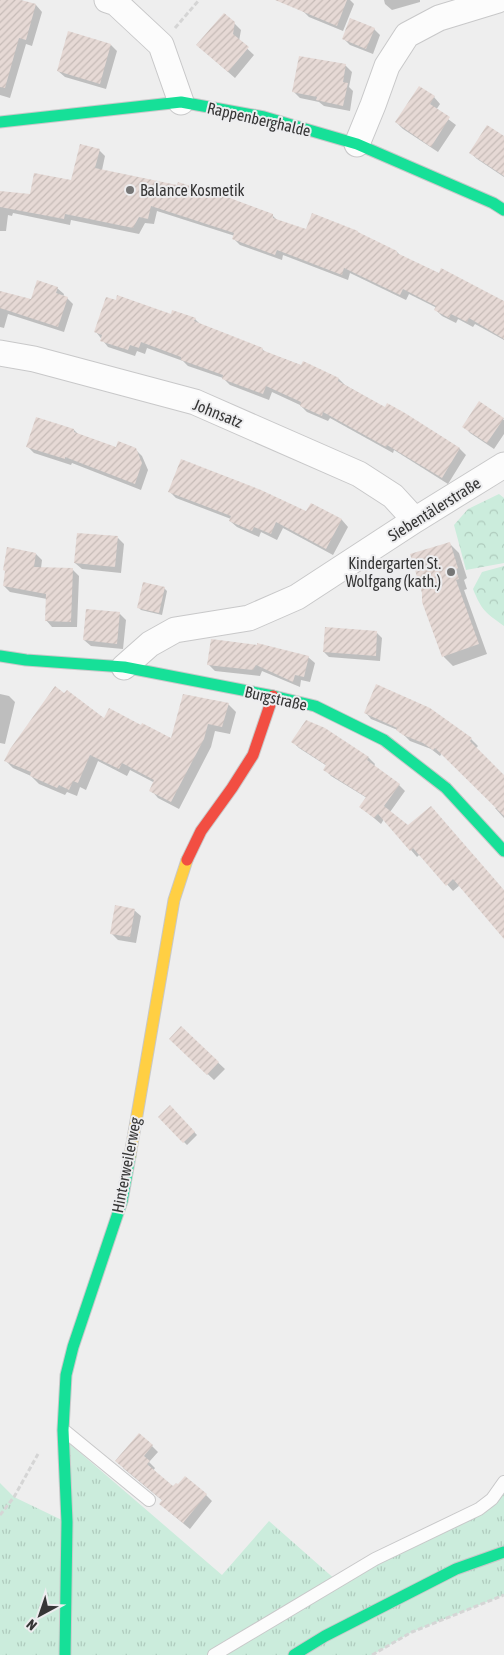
<svg xmlns="http://www.w3.org/2000/svg" width="504" height="1655" font-family="'Asap Condensed',sans-serif">
	<defs>
		<pattern id="grass-tufts" width="24" height="20" patternUnits="userSpaceOnUse" patternTransform="scale(1.25)"><rect width="24" height="20" fill="#cbecdc"/><path d="M3 7l-1-3M5 7V3M7 7l1-3M15 17l-1-3M17 17v-4M19 17l1-3" fill="none" stroke="#afcbbd"/></pattern>
		<pattern id="park-crowns" width="20" height="18" patternUnits="userSpaceOnUse" patternTransform="scale(1.25)"><rect width="20" height="18" fill="#cbecdc"/><path d="M2 6a3 3 0 1 1 6 0M12 15a3 3 0 1 1 6 0" fill="none" stroke="#afcbbd"/></pattern>
		<pattern id="building-hatch" width="6" height="6" patternUnits="userSpaceOnUse" patternTransform="scale(1.25)"><rect width="6" height="6" fill="#e6d9d5"/><path d="M-1 1l2-2M0 6l6-6M5 7l2-2" fill="none" stroke="#c6bbb7"/></pattern>
	</defs>
	<rect width="100%" height="100%" fill="#eee"/>
	<!-- grass -->
	<path fill="url(#grass-tufts)" d="M63 1438 222 1575 269 1521 337 1581 479 1509 504 1482V1595L412 1632 372 1655H0V1483L14 1497 66 1522Z"/>
	<!-- park -->
	<path fill="url(#park-crowns)" d="M499 494 504 498V563L466 570 454 525 468 509Z
		M504 566V626C485 612 482 611 473 589L482 572Z"/>
	<!-- shadow -->
	<path fill="#0003" d="M0 0H16L36 5 42 12 32 46 26 44 10 98 0 95Z
		M306 0H350L354 4 343 31 309 17 303 11Z
		M384 0H420V2L392 10 385 4Z
		M234 23 241 30 239 41 254 55 235 78 204 51Z
		M374 29 380 35 373 54 350 45 344 39Z
		M111 45 117 51 106 89 65 77 58 71Z
		M300 57 346 66 352 72 349 87 353 91 350 111 324 106 319 102 300 98 294 92Z
		M434 97 440 104 436 110 456 125 438 152 403 129 396 122Z
		M504 137V177L477 159 471 153Z
		M99 150 105 156 102 170 272 215 278 221 307 231 397 252 401 256 504 303V340L475 324 473 327 458 319 456 323 442 316 436 310 437 308 409 294 406 300 350 273 348 280 283 255 282 260 240 245 234 239 235 236 157 211 154 224 145 223 139 234 71 220 70 225 13 213 12 216 8 215 6 231H0V192L31 196 72 182Z
		M57 288 64 294 63 297 67 298 73 304 64 332 8 314 4 328 0 327V292L32 301Z
		M172 315 195 319 201 325 262 349 267 353 339 379 345 385 385 408 405 414 460 449 466 455 448 484 394 450 393 453 330 418 328 421 307 412 300 405 272 392 269 400 230 385 223 378 188 366 183 361 147 348 145 354 137 351 135 356 108 347 96 332Z
		M480 403 504 420V434L494 449 470 433 464 426Z
		M74 430 78 434 117 448 135 449 142 456 148 470 141 490 72 463 71 465 34 453 28 447Z
		M170 492 307 513 312 504 342 520 348 527 333 555 283 528 277 540 261 532 259 537 237 527 230 521 231 519 176 498Z
		M118 538 124 544 121 573 82 569 75 563Z
		M450 544 459 553 467 578 464 580 467 589 464 590 487 654 453 666 444 657 423 602Z
		M36 554 42 560 41 568 72 569 79 576 77 627H52L46 620 47 599 10 592 4 586Z
		M164 588 167 591 162 615 141 610 138 607Z
		M120 614 126 620 123 649 91 646 84 640Z
		M377 633 382 638 380 661 329 657 324 652Z
		M308 657 315 663 310 682 301 680 300 687 262 671 260 676 215 671 209 665Z
		M0 694 9 696 15 702 5 744 0 743Z
		M228 704 236 712 230 734 215 731 211 747 179 809 158 798 151 790 155 783 130 770 127 776 98 761 86 790 80 787 77 796 67 792 65 795 39 784 31 776 13 768 6 761 104 720 172 740Z
		M430 709 471 739 478 746 476 748 504 777V818L495 808 497 807 442 753 440 756 431 749 410 741 400 731 371 719 365 712Z
		M293 742 369 758 375 764 374 766 399 785 405 791 390 812 408 827 504 891V937L460 885 453 891 420 854 417 857 411 850 384 819 381 824 361 807 367 798 331 776 325 769 327 766 299 748Z
		M134 910 141 916 136 943 118 940 112 934Z
		M181 1028 225 1069 214 1080 171 1039Z
		M170 1107 197 1135 187 1145 159 1117Z
		M152 1446 158 1452 149 1462 155 1468 153 1471 173 1488 206 1495 212 1501 190 1529 167 1510 163 1501 123 1468Z"/>
	<!-- building -->
	<path fill="url(#building-hatch)" d="M0 0H21L36 4 26 40 19 38 5 88 0 87Z
		M275 0H347L337 26Z
		M224 13 235 22 233 34 249 47 228 72 196 45Z
		M350 18 375 28 366 49 342 39Z
		M68 31 111 44 100 84 57 71Z
		M299 56 346 64 343 82 348 83 343 106 316 100 317 97 292 92Z
		M419 86 435 96 430 104 450 117 431 147 395 122Z
		M487 125 504 136V176L469 153Z
		M80 144 100 149 95 168 177 185 178 182 203 190V188L273 214V218L306 229 312 213 358 231V232L397 251V253L439 273 441 268 504 301V339L469 318 467 322 451 314 449 318 434 310 436 306 403 289 400 295 344 268 342 275 277 250 275 255 232 239 234 233 151 206 148 219 139 217 133 228 65 214 64 219 0 207V191L30 194 34 173 71 180Z
		M37 280 58 287 56 293 68 297 58 327 0 308V291L31 299Z
		M117 295 171 314 172 310 196 318 194 321 263 348 262 350 301 365 303 361 339 378 338 381 385 407 387 403 405 413 460 448 442 478 387 445 386 447 323 412 322 416 300 406 301 402 266 386 263 394 222 379 223 375 181 360V357L141 342 139 348 130 345 128 350 100 341 102 335 94 332 106 297 116 300Z
		M479 401 504 418 487 443 462 427Z
		M36 417 74 429V432L116 447 118 441 136 448 142 463 135 484 65 457V459L26 447Z
		M181 459 261 490 306 511 311 503 342 519 326 549 276 522 271 534 254 527 252 531 229 521 231 516 168 492Z
		M77 533 118 536 115 567 74 563Z
		M450 542 458 568 456 570 459 579 456 580 479 644 442 657 422 602V593L410 554Z
		M7 547 36 553 34 567 73 568 71 622 45 621 46 594 3 586 5 571 3 570Z
		M143 582 165 587 159 613 137 608Z
		M86 609 120 612 117 644 83 640Z
		M325 627 377 631 376 656 323 652Z
		M211 639 257 645V643L309 656 304 677 295 675 293 682 256 665 253 670 207 665Z
		M376 684 430 708 472 738 470 741 504 775V816L435 748 433 750 423 743 403 735 396 730 397 728 364 713Z
		M55 686 64 693 67 690 104 718 109 708 141 725 142 723 171 738 183 694 229 703 222 727 208 724 204 739 171 802 149 791 154 780 122 763 119 769 90 755 78 783 73 781 69 790 59 785 57 788 30 776 31 772 4 761 10 749Z
		M306 720 325 728 369 757 367 760 400 784 384 806 408 825 431 806 504 890V939L453 879 446 886 413 848 410 851 378 814 374 818 359 807 366 797 323 770 326 765 291 742Z
		M115 905 135 909 130 937 110 934Z
		M181 1026 219 1062 207 1075 169 1039Z
		M170 1105 195 1132 183 1143 158 1117Z
		M139 1433 153 1445 144 1456 150 1461 147 1464 173 1486 176 1483 178 1484 185 1476 207 1494 183 1523 159 1504 162 1500 115 1461Z"/>
	<g fill="none" stroke-linecap="round" stroke-linejoin="round">
		<!-- lane casing -->
		<g stroke="#c8c8c9" stroke-width="14">
			<path id="lane" d="M66 1432 149 1500
				M214 1655 375 1559 479 1509 492 1499 504 1482"/>
		</g>
		<!-- street casing -->
		<g stroke="#c8c8c9" stroke-width="27">
			<path id="street" d="M107 0 116 3 161 45 181 102
				M357 144 373 105 387 66 407 35 439 18 498 0
				M0 353 34 359 195 402 359 474 393 496 415 520
				M124 667 150 644 175 630 249 618 297 597 415 520 504 465"/>
		</g>
		<!-- fast casing -->
		<g stroke="#c8c8c9" stroke-width="13">
			<path id="fast" d="M0 122 181 102 264 117 357 144 493 203 504 210
				M0 656 26 660 124 667 273 696 315 706 384 740 446 788 504 851
				M65 1655 67 1522 63 1430 66 1375 73 1347 122 1201 130 1156
				M294 1655 325 1636 456 1569 504 1552"/>
		</g>
		<!-- slow casing -->
		<g stroke="#c8c8c9" stroke-width="13">
			<path id="slow" d="M130 1156 174 900 187 860"/>
		</g>
		<!-- jam casing -->
		<g stroke="#c8c8c9" stroke-width="13">
			<path id="jam" d="M187 860 201 831 232 788 253 755 273 696"/>
		</g>
		<!-- path -->
		<path stroke="#d5d5d5" stroke-width="3" stroke-dasharray="5 2.5" stroke-linecap="butt" d="M175 28 199 0
			M0 1515 14 1497 38 1454
			M372 1655 412 1632 504 1595"/>
		<!-- lane -->
		<use href="#lane" stroke="#fcfcfc" stroke-width="12"/>
		<!-- street -->
		<use href="#street" stroke="#fcfcfc" stroke-width="25"/>
		<!-- fast -->
		<use href="#fast" stroke="#16e098" stroke-width="11"/>
		<!-- slow -->
		<use href="#slow" stroke="#ffcf43" stroke-width="11"/>
		<!-- jam -->
		<use href="#jam" stroke="#f24e42" stroke-width="11"/>
	</g>
	<!-- markers -->
	<g fill="#767676" stroke="#ededef" stroke-width="2">
		<circle cx="130" cy="190" r="5"/>
		<circle cx="451" cy="572" r="5"/>
	</g>
	<g text-anchor="middle" dominant-baseline="central" stroke-width="4" stroke-linejoin="round" paint-order="stroke">
		<!-- street labels -->
		<g font-size="16" fill="#363636" stroke="#ededef">
			<text transform="translate(259 119) rotate(13)">Rappenberghalde</text>
			<text transform="translate(218 413) rotate(22)">Johnsatz</text>
			<text transform="translate(434 509) rotate(-32)">Siebentälerstraße</text>
			<text transform="translate(276 698) rotate(13)">Burgstraße</text>
			<text transform="translate(126 1165) rotate(-79)">Hinterweilerweg</text>
		</g>
		<!-- poi labels -->
		<g font-size="16" fill="#363636" stroke="#ededef" text-anchor="start">
			<text x="140" y="190">Balance Kosmetik</text>
			<text x="441" y="563" text-anchor="end">Kindergarten St.<tspan x="441" dy="18">Wolfgang (kath.)</tspan></text>
		</g>
	</g>
	<!-- north arrow -->
	<g transform="translate(40 1615) rotate(220)" stroke="#ededef" stroke-width="4" paint-order="stroke">
	<path d="M0-4L9 19L0 12L-9 19Z" fill="#363636"/>
	<text y="-8" font-size="14" font-weight="bold" text-anchor="middle" fill="#363636">N</text>
	</g>
</svg>
